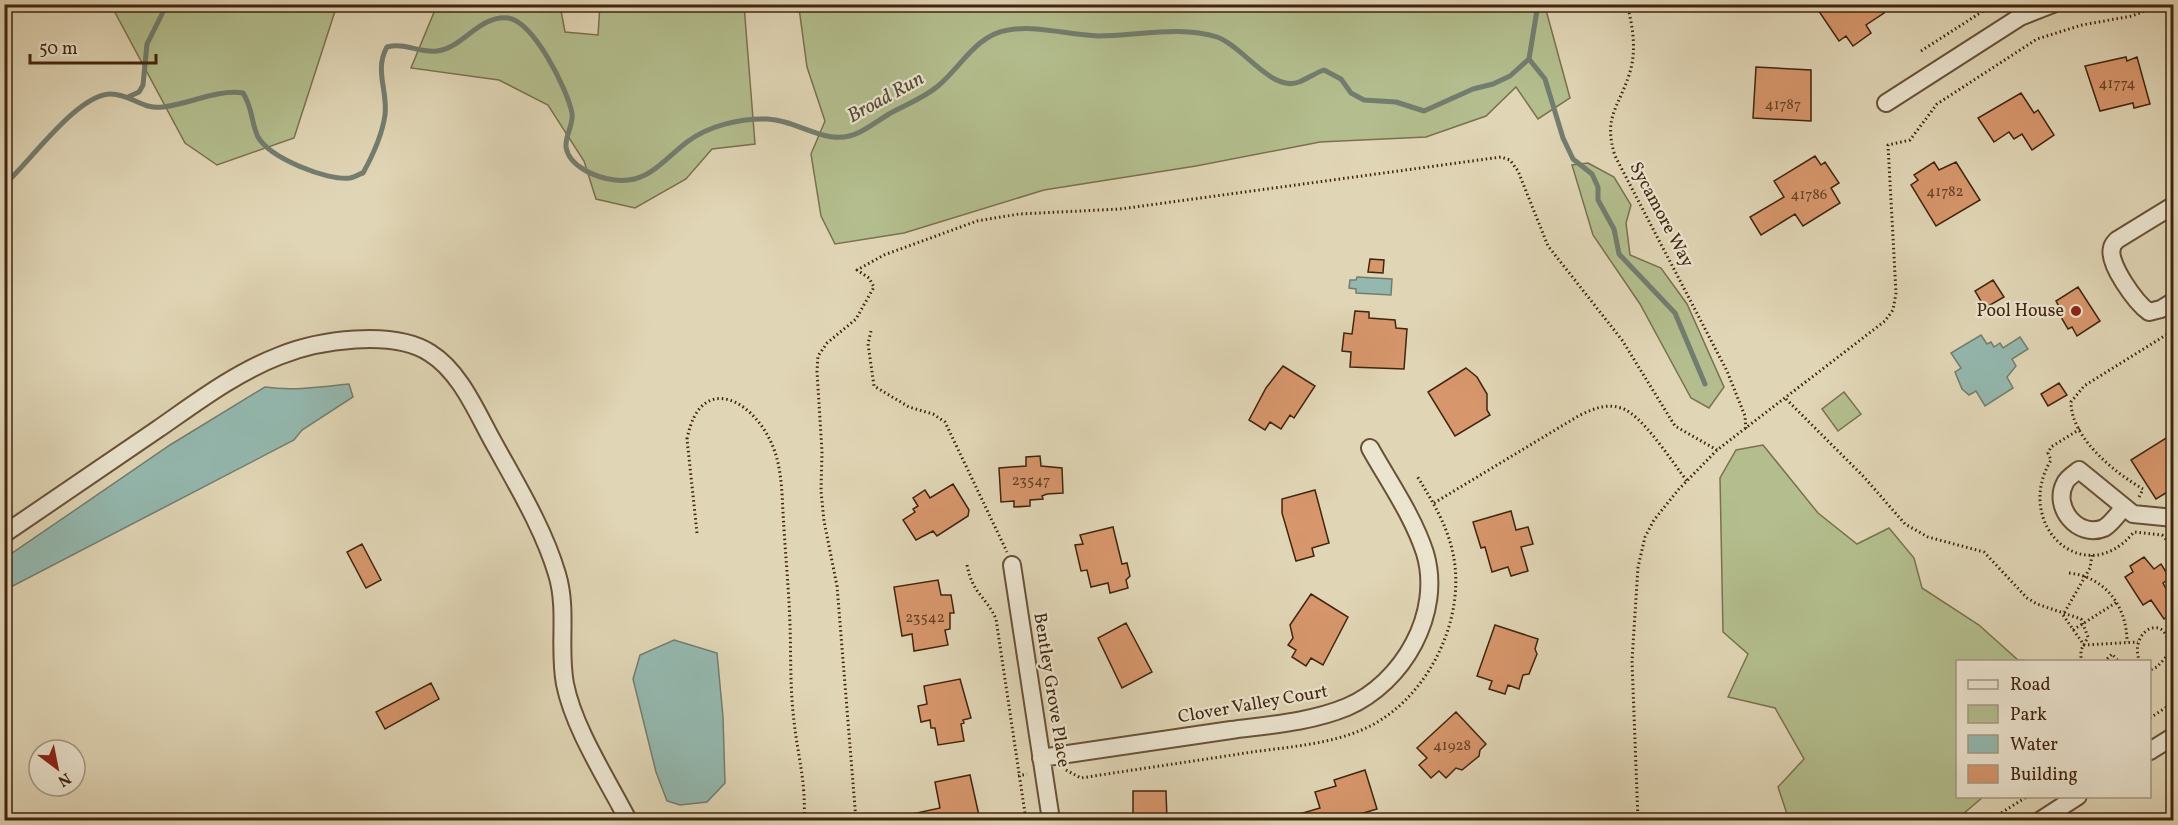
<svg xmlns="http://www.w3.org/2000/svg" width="2178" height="825" font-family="Vollkorn,serif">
	<rect width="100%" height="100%" fill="#e0d5b5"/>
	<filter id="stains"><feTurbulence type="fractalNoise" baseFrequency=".00333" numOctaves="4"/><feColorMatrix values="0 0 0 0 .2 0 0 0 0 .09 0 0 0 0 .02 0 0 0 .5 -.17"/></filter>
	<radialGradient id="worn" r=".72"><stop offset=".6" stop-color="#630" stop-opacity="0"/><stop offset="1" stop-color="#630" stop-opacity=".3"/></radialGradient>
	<!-- green -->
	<path fill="#b3bd8d" stroke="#7a714e" stroke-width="1.5" d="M111 5H337L294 138 217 165 185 143Z
		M437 5H560L565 32 598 35 600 5H744L755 144 712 149 686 179 635 208 596 199 584 161 548 105 499 80 411 68Z
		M814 5H1540L1546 10 1570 98 1538 119 1516 87 1486 116 1426 137 1320 142 1196 166 1044 190 904 233 835 244 821 216 811 154 825 121 807 67 799 8Z
		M1588 163 1614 177 1631 205 1626 223 1630 255 1661 268 1687 304 1724 387 1709 408 1691 398 1640 304 1593 235 1572 165Z
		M1844 392 1861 414 1838 431 1822 409Z
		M1763 445 1818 513 1857 544 1889 528 1914 558 1922 588 1979 625 2018 660 2032 661 1958 662V796L1983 797 1956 820H1789L1778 787 1804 759 1775 708 1728 697 1748 654 1723 632 1720 478 1736 450Z"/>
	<!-- water -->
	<path fill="#94b8af" stroke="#737d6f" stroke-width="1.5" d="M1357 277 1392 279 1391 295 1356 293V289L1349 288 1350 280H1356Z
		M1981 335 1987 344 1991 342 1994 347 2000 343 2003 348 2020 337 2028 349 2012 359 2016 366 2007 377 2013 388 1985 406 1976 391 1969 395 1962 389 1955 372 1961 368 1951 353Z
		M349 384 353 397 302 430 294 440 5 590V558L170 445 265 387C294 391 320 387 349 384Z
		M674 640 717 653 723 717 725 783 707 802 680 805 667 801 656 772 633 679 640 655Z"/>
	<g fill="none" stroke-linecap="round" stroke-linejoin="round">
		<!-- stream -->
		<path stroke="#737d6f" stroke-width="5" d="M1529 59 1545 79 1563 138 1573 159 1592 174 1598 187V200L1614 229 1619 254 1675 313 1705 384
			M1529 59 1538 4
			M128 97 139 92 143 85 147 44 167 4
			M4 185C30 162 77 94 111 94 131 94 142 110 163 107 189 104 218 89 243 93 253 108 251 123 258 137 270 158 327 181 350 178 355 177 359 174 363 173 373 155 382 136 385 115 388 91 374 70 387 47 405 42 418 53 437 51 463 48 479 15 508 18 534 22 567 89 572 113 574 124 565 135 566 147 569 167 597 178 615 180 648 184 662 161 687 142 708 126 740 118 767 119 800 120 827 149 860 132 870 127 879 120 889 114 905 105 924 98 938 86 961 67 976 35 1008 30 1038 25 1068 35 1098 36 1136 36 1181 25 1217 37 1243 46 1272 93 1299 82 1307 79 1315 73 1324 70L1341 79 1351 93 1364 100 1396 102 1424 111 1473 89 1493 84 1510 76 1529 59"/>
	</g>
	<!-- building -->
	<path fill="#d7966c" stroke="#41250e" stroke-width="1.5" d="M1814 4H1878L1884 13 1866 25 1871 33 1853 46 1846 36 1839 41Z
		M2126 57 2127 61 2137 57 2150 104 2134 108 2133 103 2100 111 2085 66Z
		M1756 67 1811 70V121L1753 118Z
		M2021 93 2034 113 2038 110 2054 135 2032 150 2022 134 2014 139 2009 132 1994 142 1978 118Z
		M1815 156 1821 165 1825 162 1839 183 1831 188 1840 203 1803 226 1795 214 1761 235 1750 217 1784 197 1774 181Z
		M1934 162 1939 170 1956 162 1980 200 1936 226 1911 185 1918 180 1914 175Z
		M1370 259 1384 260 1383 273 1368 272Z
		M1993 280 2004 297 1985 308 1975 291Z
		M2078 287 2100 321 2077 336 2072 327 2068 329 2058 312 2061 310 2056 301Z
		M1355 311 1369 312V318L1395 320 1396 328 1407 329 1404 369 1350 367 1351 352 1342 351 1344 333 1352 334Z
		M1283 366 1315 386 1294 418 1290 415 1281 429 1270 422 1265 430 1249 420 1266 388Z
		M1466 368 1477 377 1487 394V410L1490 415 1455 436 1428 392Z
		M2059 383 2067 395 2048 406 2041 394Z
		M2174 433V488L2156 499 2131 460Z
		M1040 456 1041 466 1062 468 1063 493 1047 494 1042 496 1043 499 1030 500V506L1014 507V501L1001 502 999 468 1026 466V457Z
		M953 484 969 510 968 516 937 536 933 531 916 540 903 520 915 512 913 509 918 506 913 498 925 490 930 498Z
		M1315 490 1329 543 1312 548 1314 556 1296 561 1282 513V499Z
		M1511 511 1516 530 1528 527 1533 544 1521 547 1528 571 1511 576 1508 567 1492 572 1485 547 1481 548 1473 522Z
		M1113 527 1122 564 1127 563 1130 576 1126 580 1128 588 1110 593 1108 583 1091 587 1087 570 1081 571 1075 545 1083 544 1080 535Z
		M362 544 381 580 366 588 347 552Z
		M2144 557 2154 569 2161 564 2170 578 2163 583 2174 604V612L2164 619 2151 600 2143 605 2125 577 2133 572 2130 566Z
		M938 580 941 595H951L954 613H950V629L945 630 948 645 914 651 912 634 902 636 894 587Z
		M1311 594 1348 617 1323 665 1311 658 1306 666 1292 657 1296 650 1288 645 1293 638 1290 625Z
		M1126 623 1152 672 1122 688 1098 638Z
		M1495 625 1538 639 1535 649 1537 654 1529 674 1523 675 1519 689 1508 685 1505 694 1489 689 1492 681 1477 676Z
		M960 679 971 718 963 720 964 723 961 724 964 741 938 745 935 728H931L930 720 921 722 918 706 927 704 924 686Z
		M431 683 439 699 385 729 376 712Z
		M1456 712 1486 744 1480 750 1479 756 1462 770 1456 768 1446 778 1439 771 1431 778 1419 765 1427 758 1417 748Z
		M1365 770 1377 809 1340 820H1289V817L1320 808 1315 792 1336 786 1334 780Z
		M970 775 980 820H913L912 814 940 808 935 782Z
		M1133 791H1166L1167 820H1133Z"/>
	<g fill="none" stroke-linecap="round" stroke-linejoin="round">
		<!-- minor casing -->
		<g stroke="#695138" stroke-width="20">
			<path id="minor" d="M1886 103 2020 17 2053 4
				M2174 205 2117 240C2115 242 2112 245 2112 248 2107 263 2136 303 2149 312L2161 309 2174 301
				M2124 507C2118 514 2111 524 2104 528 2078 539 2052 507 2065 483 2067 478 2075 473 2079 470L2133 514 2174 518
				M4 534C56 499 107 464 158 429 197 402 235 373 279 356 318 340 393 329 430 353 462 373 478 416 496 447 518 487 544 530 557 574 568 610 558 647 565 684 574 729 607 779 628 820
				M1012 565 1051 820
				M2150 751 2174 736
				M1041 758C1105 748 1168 739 1231 730 1269 725 1311 722 1347 707 1403 683 1443 613 1425 553 1413 516 1389 482 1370 448
				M2041 820 2078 796"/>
		</g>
		<!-- path -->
		<path stroke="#41250e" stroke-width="3" stroke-dasharray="1.5 3" stroke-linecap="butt" d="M1627 4C1633 27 1637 52 1629 75 1618 109 1603 117 1615 156L1727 371 1745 416 1746 430
			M1921 51 1994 4
			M871 331 868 344 874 386 909 407 933 414 945 422 1007 552
			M1786 399 1864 477 1905 524 1928 537 1984 552 2027 598 2037 604 2081 619 2088 637 2081 650V662
			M2080 429 2051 447 2048 453 2051 460C2012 525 2085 592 2134 532L2162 535 2174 548
			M2139 497 2143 489C2115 473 2071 438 2071 402L2084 386 2174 330
			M1434 503 1580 415C1594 409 1605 403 1621 408 1642 414 1672 462 1687 481
			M697 533 687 439C701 368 758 402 775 452 783 476 782 504 784 529 786 561 789 593 790 625 791 656 790 689 794 721 798 758 806 781 804 820
			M2092 555 2090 568 2063 615 2084 645 2138 642
			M967 565C973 595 986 596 996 619L1026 820
			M2069 573C2106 577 2127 607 2127 642
			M2073 630 2117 602
			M2104 662 2112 654 2119 662
			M2140 662C2126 629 2173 608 2168 655L2157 667 2150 670
			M2150 718 2174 702
			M1066 770 1081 778C1138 769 1195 761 1252 752 1289 747 1330 744 1364 729 1425 702 1465 624 1454 559 1449 528 1433 502 1417 476
			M1018 776 1027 774
			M856 820 837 586 824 521 821 491 822 452 817 371 818 356 827 343 856 319 874 287 869 278 857 270 884 255 977 221 1019 214 1120 209 1501 157 1510 160 1518 171 1548 246 1622 340 1675 426 1717 450
			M1638 820 1632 661 1638 567 1645 537 1654 520 1679 489 1717 450 1885 321 1893 310 1896 293 1888 145 1910 140 1937 104 2037 39 2082 25 2132 16 2162 4
			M1990 820 2028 796"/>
		<!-- minor -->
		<use href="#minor" stroke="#ebe4cf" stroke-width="16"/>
	</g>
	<!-- markers -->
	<circle fill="#8f2418" stroke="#ebe4cf" stroke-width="2" cx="2076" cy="311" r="6"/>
	<g text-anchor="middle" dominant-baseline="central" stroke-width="4.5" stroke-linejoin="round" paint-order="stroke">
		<!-- number labels -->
		<g font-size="15" fill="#664126">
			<text x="2117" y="84">41774</text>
			<text x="1783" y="105">41787</text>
			<text x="1945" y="192">41782</text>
			<text x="1809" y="195">41786</text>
			<text x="1031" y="481">23547</text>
			<text x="925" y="618">23542</text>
			<text x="1452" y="746">41928</text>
		</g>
		<!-- street labels -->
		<g font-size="18" fill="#41250e" stroke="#ebe4cf">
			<text transform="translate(1661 215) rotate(62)">Sycamore Way</text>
			<text transform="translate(1051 690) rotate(81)">Bentley Grove Place</text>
			<text transform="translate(1253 705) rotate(-10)">Clover Valley Court</text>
		</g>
		<!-- poi labels -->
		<g font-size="18" fill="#41250e" stroke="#ebe4cf" text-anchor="end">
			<text x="2064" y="311">Pool House</text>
		</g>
		<!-- water labels -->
		<g font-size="20" font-style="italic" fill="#564a36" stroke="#ebe4cf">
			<text transform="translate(886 98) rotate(-29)">Broad Run</text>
		</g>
	</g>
	<!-- margin -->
	<rect width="2178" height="825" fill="none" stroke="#e0d5b5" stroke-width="24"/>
	<rect x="6" y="6" width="2166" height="813" fill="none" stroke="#41250e" stroke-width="3"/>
	<rect x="12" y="12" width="2154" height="801" fill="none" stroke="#41250e" stroke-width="1.5"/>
	<!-- legend -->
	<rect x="1956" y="660" width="195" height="138" fill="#ebe4cf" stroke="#a79882" stroke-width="1.5"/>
	<rect x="1968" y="680" width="30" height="9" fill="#ebe4cf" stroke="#a79882" stroke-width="1.5"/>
	<text x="2010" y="690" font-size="18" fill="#41250e">Road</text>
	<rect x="1968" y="705" width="30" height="18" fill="#b3bd8d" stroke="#a79882" stroke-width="1.5"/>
	<text x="2010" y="720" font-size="18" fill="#41250e">Park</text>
	<rect x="1968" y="735" width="30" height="18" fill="#94b8af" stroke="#a79882" stroke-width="1.5"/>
	<text x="2010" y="750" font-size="18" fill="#41250e">Water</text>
	<rect x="1968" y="765" width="30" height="18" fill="#d7966c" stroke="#a79882" stroke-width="1.5"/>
	<text x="2010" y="780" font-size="18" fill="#41250e">Building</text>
	<!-- north arrow -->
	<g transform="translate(57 768) rotate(148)"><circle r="28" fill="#ebe4cf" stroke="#a79882" stroke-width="1.5"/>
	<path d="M0-4.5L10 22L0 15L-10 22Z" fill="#8f2418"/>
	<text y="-9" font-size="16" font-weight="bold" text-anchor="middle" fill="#41250e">N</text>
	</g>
	<!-- scale -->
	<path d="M30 54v9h126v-9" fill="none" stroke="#41250e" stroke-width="3"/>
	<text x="39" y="54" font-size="18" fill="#41250e" stroke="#ebe4cf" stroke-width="4.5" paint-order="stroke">50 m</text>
	<rect width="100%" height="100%" filter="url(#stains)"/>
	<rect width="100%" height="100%" fill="url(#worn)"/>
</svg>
